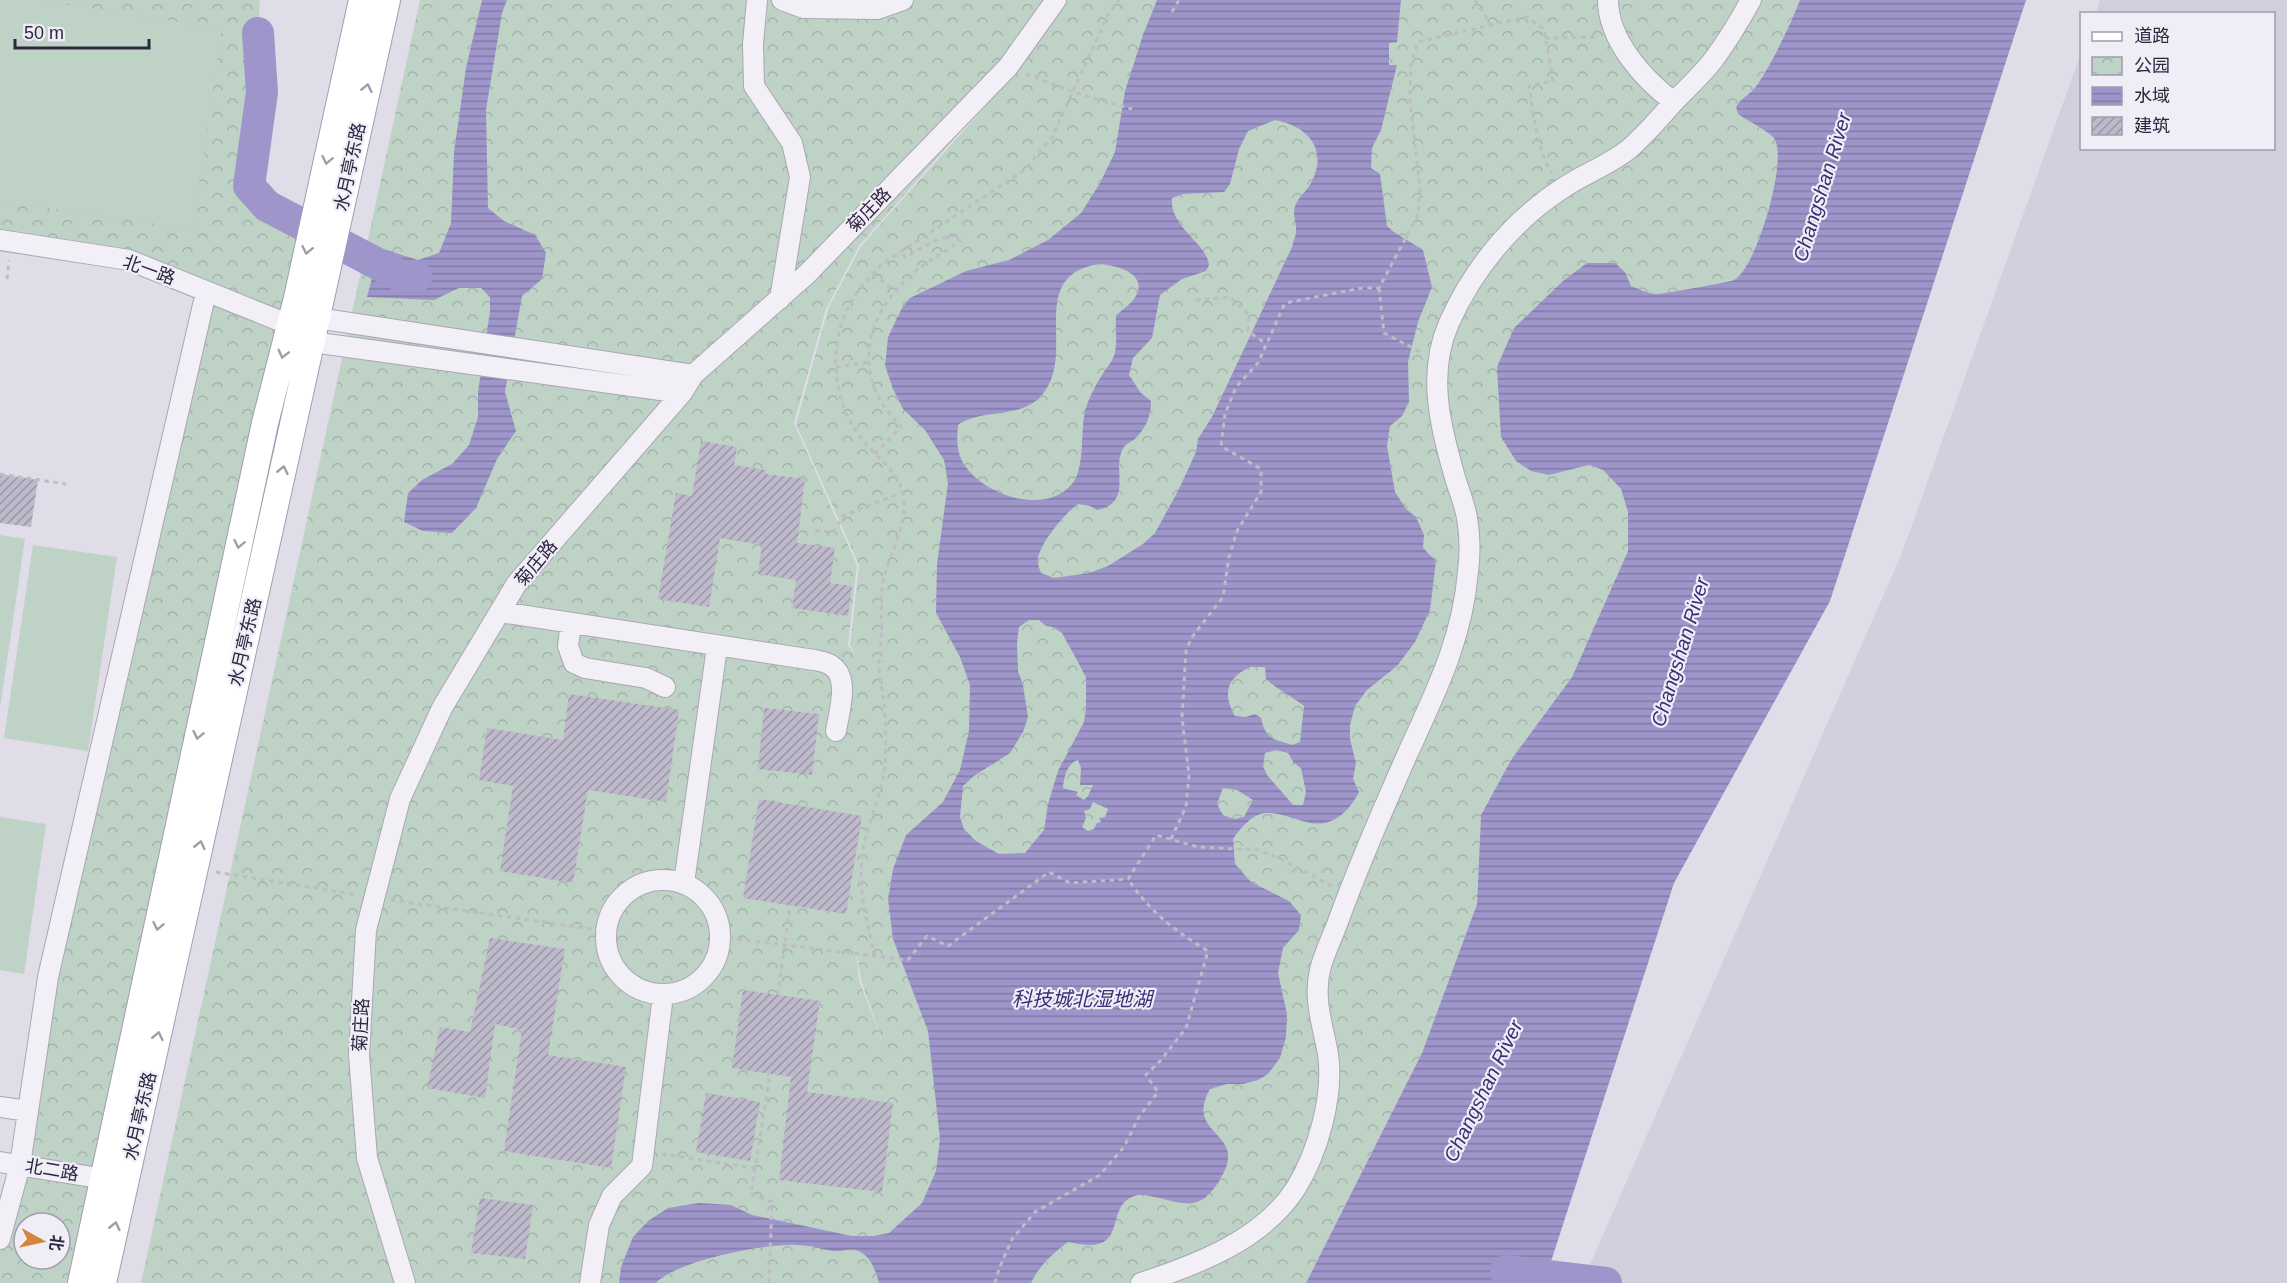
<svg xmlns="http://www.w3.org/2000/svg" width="2287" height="1283" font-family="Helvetica,'Noto Sans SC',sans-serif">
	<defs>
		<pattern id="park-crowns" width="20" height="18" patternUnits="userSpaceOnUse" patternTransform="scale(1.5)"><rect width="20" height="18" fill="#bed2c6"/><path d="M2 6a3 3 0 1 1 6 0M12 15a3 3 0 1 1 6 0" fill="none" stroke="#a4b4ab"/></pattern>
		<pattern id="water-rules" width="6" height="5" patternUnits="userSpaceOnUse" patternTransform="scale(1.5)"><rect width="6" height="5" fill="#9e96cb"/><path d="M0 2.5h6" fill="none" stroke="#817aa6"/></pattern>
		<pattern id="building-hatch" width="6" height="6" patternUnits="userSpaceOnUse" patternTransform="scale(1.5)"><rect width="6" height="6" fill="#bfbacb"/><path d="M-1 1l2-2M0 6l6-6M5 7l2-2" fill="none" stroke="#9c97a6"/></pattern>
	</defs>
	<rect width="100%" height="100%" fill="#e0dde8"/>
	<!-- built -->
	<path fill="#d3cfdd" d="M2100 0H2287V1283H1582L1902 553 2081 53 2082 148H2274V14L2096 13Z"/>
	<!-- park -->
	<path fill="url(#park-crowns)" fill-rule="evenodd" d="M0 0H260L258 33 237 177 251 207 310 236 79 1283H0V1239L48 977 206 292 129 260 0 240ZM24 1223H60V1259H24Z
		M420 0H1051L1010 76 859 246 826 309 794 423 857 565 848 645 855 655 850 645 859 565 796 424 828 309 861 246 1012 76 1054 0H1800C1791 23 1768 72 1752 91 1746 97 1740 99 1736 107L1738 114C1748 121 1770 131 1775 140 1787 162 1757 267 1734 280 1729 282 1663 294 1657 294 1649 294 1639 289 1631 286L1625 272 1549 475 1589 465 1603 470 1621 489 1628 512V551L1572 677 1511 760 1481 815 1477 904 1422 1053 1306 1283H141ZM855 943 861 980 883 1044 859 980Z"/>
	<!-- pitch -->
	<path fill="#bed2c6" d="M0 0H39L222 29 192 229 0 201Z
		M0 535 25 539 0 708Z
		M33 545 117 557 88 751 4 738Z
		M0 817 46 824 24 974 0 970Z"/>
	<!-- water -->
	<path fill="url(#water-rules)" fill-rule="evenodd" d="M482 0H507L502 13 486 110 488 208 504 221 535 235 546 253 542 279 522 296 519 313 505 392 516 431 497 459 476 508 452 533 423 531 404 522 408 493 422 480 452 464 469 445 478 417V392L490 311V297L481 288H459L434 300 367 297 380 248 418 260 439 253 451 223 454 152 466 68Z
		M1157 0H1401L1397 42 1389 43V65H1397L1381 130 1372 148 1371 168 1380 174 1387 226 1394 232 1423 250 1432 287 1418 322 1408 362 1409 402 1402 416 1390 426 1387 446 1395 492 1406 509 1416 517 1424 535 1423 548 1436 561 1430 610 1415 642 1397 666 1367 690 1355 706 1350 725V739L1356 763 1353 779 1359 792C1349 812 1331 829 1307 822 1293 819 1280 812 1265 813 1252 814 1240 829 1233 839L1235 864 1251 882 1289 901 1301 915 1299 930 1283 948 1278 973 1287 1014 1286 1037 1280 1058 1268 1074 1258 1080 1243 1084H1227L1210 1089C1184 1136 1246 1131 1223 1174 1201 1214 1188 1204 1150 1196 1145 1195 1137 1194 1132 1197 1108 1207 1124 1244 1091 1245 1083 1245 1075 1243 1068 1242 1054 1252 1038 1267 1031 1283H879C875 1270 871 1255 856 1250 850 1248 841 1252 833 1251 821 1249 809 1245 797 1245 766 1243 676 1261 656 1283H619L621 1267 633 1237 648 1221 668 1208 699 1203 731 1205 752 1215 852 1236H873L889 1233 922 1203 936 1171 940 1139 928 1031 893 939 888 899 893 869 906 835 943 802 960 770 969 731 970 685 960 657 936 613 937 564 948 483 944 460 925 430 903 409 893 389 885 365 888 337 902 308 910 298 966 271 1009 260 1048 240 1081 213 1100 183 1115 152 1125 91 1143 35ZM1275 120C1308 126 1329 150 1311 183 1307 191 1299 196 1295 206 1292 214 1297 224 1296 233 1295 238 1293 242 1292 247L1212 417 1198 439 1196 452 1179 489 1155 533 1143 544 1108 566 1089 573 1054 578 1041 573C1040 570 1037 563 1038 559 1040 543 1065 513 1078 504L1090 506 1097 510C1135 502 1110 468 1124 447 1126 444 1132 441 1135 439 1146 428 1151 416 1151 401L1141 393 1129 375 1133 358 1152 338 1160 295 1182 279 1206 271 1209 265C1206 242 1169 227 1172 198L1183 194 1224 192 1230 184 1239 149 1248 131ZM1099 264C1117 265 1151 274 1134 299 1130 305 1121 310 1116 316 1115 329 1118 343 1114 356 1112 362 1107 367 1104 372 1096 384 1086 402 1084 417 1081 435 1084 471 1072 484 1068 488 1063 493 1058 495 1027 510 978 490 962 461 956 449 957 437 958 425 982 408 1017 420 1040 397 1080 356 1023 276 1099 264ZM1029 620H1039L1046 626 1053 627 1062 633 1078 662 1086 678V708L1084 722 1058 771 1048 804 1044 830 1025 853 999 854 976 841 964 829 960 817 963 786 974 776 1010 753 1023 732 1028 717 1023 685 1018 671 1017 643 1019 627ZM1250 667H1265L1266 679C1278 690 1292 696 1304 706L1300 742 1292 745C1274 739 1266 740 1261 718L1255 714 1246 717 1235 716C1222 693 1227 678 1250 667ZM1276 750 1288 753 1294 763 1301 768 1306 792 1303 805H1293L1267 775 1263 766 1265 753ZM1078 760 1081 768 1080 785H1093L1088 796 1084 800 1076 795 1078 792 1063 788C1064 777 1067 763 1078 760ZM1223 788 1237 790 1253 800 1244 817 1234 819 1223 815 1217 804ZM1093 802 1108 809 1105 817 1099 818 1101 822 1097 823 1094 829 1088 831 1082 827 1086 818 1084 811 1090 809Z
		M1800 0H2026L1830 601 1674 883 1544 1283H1306L1422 1053 1477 904 1481 815 1511 760 1572 677 1628 551V512L1621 489 1603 470 1589 465 1549 475 1531 471 1516 461 1501 437 1497 367 1514 328 1564 280 1587 263H1615L1625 272 1631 286C1639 289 1649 294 1657 294 1663 294 1729 282 1734 280 1757 267 1787 162 1775 140 1770 131 1747 121 1738 114L1736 107C1740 99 1746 97 1752 91 1768 73 1791 23 1800 0Z"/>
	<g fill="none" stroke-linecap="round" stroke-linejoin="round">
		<!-- river -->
		<path stroke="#9e96cb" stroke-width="32" d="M258 33 262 92 249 186 267 206 399 275 416 277
			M1506 1271 1606 1283"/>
	</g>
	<!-- building -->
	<path fill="url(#building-hatch)" d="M701 441 737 447 734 465 766 470V474L805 479 797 543 835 548 830 583 852 586 848 616 792 608 796 580 758 574 762 545 720 538 709 607 658 599 676 493 692 496Z
		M0 474 38 480 31 527 0 523Z
		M569 694 679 710 666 802 588 790 573 883 500 871 513 786 479 780 487 728 563 740Z
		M764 708 819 714 812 775 758 769Z
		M759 799 862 816 846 914 743 898Z
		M490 938 565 949 548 1055 626 1067 611 1168 504 1151 522 1030 495 1024 485 1098 427 1088 440 1027 470 1032Z
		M743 990 820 1001 807 1092 893 1103 882 1192 779 1180 791 1077 732 1068Z
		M706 1093 760 1102 750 1161 696 1152Z
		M480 1198 533 1205 525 1259 471 1253Z"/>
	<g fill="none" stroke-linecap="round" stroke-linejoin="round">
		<!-- minor casing -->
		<g stroke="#aaa6b6" stroke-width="22">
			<path id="minor" d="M757 0 753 44 754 86 792 143 800 177 780 299
				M782 0 804 8 877 9 903 0
				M1608 0C1608 40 1644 80 1674 102
				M0 240 129 260 290 325 312 342 682 393
				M305 321 317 318 693 375
				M500 612 814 660C820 661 827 662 832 666 850 678 839 712 836 731
				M571 623 568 646 574 663 585 668 646 678 665 687
				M606 937a57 57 0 1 1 114 0a57 57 0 1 1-114 0Z
				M684 883 717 647
				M0 1107 28 1111
				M0 1162 105 1179
				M0 1239 20 1165 48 977 206 292
				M405 1283 367 1158 359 1055 366 930 400 799 442 708 517 583 682 393 693 375 807 274 1008 67 1056 0
				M590 1283 599 1225 612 1196 642 1166 663 995
				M1141 1283C1196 1265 1263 1240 1296 1188 1318 1152 1334 1096 1328 1054 1323 1026 1313 999 1320 970 1324 953 1333 936 1339 919 1359 864 1383 809 1407 755 1435 693 1462 641 1468 572 1470 556 1470 535 1467 518 1465 506 1460 493 1456 481 1441 429 1426 375 1449 323 1473 269 1513 220 1563 188 1584 174 1609 165 1629 149 1645 135 1658 120 1672 104 1686 89 1702 75 1714 59 1728 40 1740 20 1751 0"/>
		</g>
		<!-- major casing -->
		<g stroke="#a29cb4" stroke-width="28">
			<path id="major" d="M81 1283 265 423 297 298 362 0
				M103 1283 387 0"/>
		</g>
		<!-- path -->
		<path stroke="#bfbbc7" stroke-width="3" stroke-dasharray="4.5 4.5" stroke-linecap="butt" d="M1475 0 1491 25
			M1172 12 1179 0
			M1545 38 1597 37
			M1026 74 1073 92 1132 109
			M873 274 895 291
			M7 279 9 260
			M1379 288 1384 333 1422 353
			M1196 300 1230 297 1249 315 1248 331 1266 344
			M836 367 869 362
			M875 454 901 427C893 417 882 406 877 394 855 345 880 300 918 269 931 259 946 251 960 241L955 235 936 240 905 257 901 252
			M0 474 66 484
			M815 531 834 532 843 516 903 492
			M1171 839 1186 807 1189 774 1182 718 1186 651 1192 637 1223 597 1229 557 1237 531 1261 492V469L1221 446 1225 414 1236 387 1258 363 1285 303 1362 288H1379L1418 215 1420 188 1410 102 1411 64 1418 42 1526 17 1544 29 1553 81 1529 86C1534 115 1536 148 1552 173
			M216 872 358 895
			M391 900 606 931
			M720 937 908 960 927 936 948 946 1049 872 1070 883 1128 879 1156 835 1198 847 1259 850 1281 859 1334 887
			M875 956C866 919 855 878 865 840 871 815 882 791 885 766 886 751 886 716 884 702 883 692 880 682 879 671 878 662 880 654 881 644 883 623 879 602 883 581 889 554 905 530 904 502 903 475 879 460 863 440 832 404 827 346 850 304 858 289 870 277 881 265L1026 169 1052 137 1108 15 1119 0
			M778 995 790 905
			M662 1154 755 1168
			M769 1283 772 1202 751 1194 770 1074
			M995 1283 999 1269 1012 1239 1035 1212 1100 1175 1124 1147 1139 1117 1158 1092 1146 1075 1161 1060 1186 1028 1208 951C1175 931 1150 912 1128 879"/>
		<!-- minor -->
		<use href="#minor" stroke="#f2f0f6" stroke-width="20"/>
		<!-- major -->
		<use href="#major" stroke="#fff" stroke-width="26"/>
	</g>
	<!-- one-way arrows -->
	<defs><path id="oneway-chevron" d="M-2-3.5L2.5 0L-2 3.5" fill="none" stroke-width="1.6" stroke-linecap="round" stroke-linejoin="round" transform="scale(1.5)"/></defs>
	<g stroke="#a09da9">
		<use href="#oneway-chevron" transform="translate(367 88) rotate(-78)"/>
		<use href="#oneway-chevron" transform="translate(327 160) rotate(102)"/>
		<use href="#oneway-chevron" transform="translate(307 250) rotate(102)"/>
		<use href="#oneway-chevron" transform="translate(283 354) rotate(104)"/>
		<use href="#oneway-chevron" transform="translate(283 470) rotate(-77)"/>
		<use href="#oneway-chevron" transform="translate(239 544) rotate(102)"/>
		<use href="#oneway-chevron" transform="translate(198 735) rotate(102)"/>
		<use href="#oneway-chevron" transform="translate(200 845) rotate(-77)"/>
		<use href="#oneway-chevron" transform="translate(158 926) rotate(102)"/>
		<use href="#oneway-chevron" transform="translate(158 1036) rotate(-77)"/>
		<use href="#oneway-chevron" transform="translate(115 1226) rotate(-77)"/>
	</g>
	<g text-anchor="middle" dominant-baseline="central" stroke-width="4.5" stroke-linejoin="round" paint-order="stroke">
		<!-- street labels -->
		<g font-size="18" fill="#2d2640" stroke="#efedf6">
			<text transform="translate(350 167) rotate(-78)">水月亭东路</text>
			<text transform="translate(869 210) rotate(-46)">菊庄路</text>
			<text transform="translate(149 270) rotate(20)">北一路</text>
			<text transform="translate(536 563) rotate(-50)">菊庄路</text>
			<text transform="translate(245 642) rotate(-77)">水月亭东路</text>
			<text transform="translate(361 1025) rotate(-87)">菊庄路</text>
			<text transform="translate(140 1116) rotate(-77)">水月亭东路</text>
			<text transform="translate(52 1170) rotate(10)">北二路</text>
		</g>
		<!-- water labels -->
		<g font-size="20" font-style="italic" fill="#3b2e76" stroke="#efedf6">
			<text transform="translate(1822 187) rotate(-73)">Changshan River</text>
			<text transform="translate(1680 652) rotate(-73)">Changshan River</text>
			<text x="1082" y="999">科技城北湿地湖</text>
			<text transform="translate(1483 1091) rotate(-64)">Changshan River</text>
		</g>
	</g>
	<!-- legend -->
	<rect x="2080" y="12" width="195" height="138" fill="#efedf6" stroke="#a19dad" stroke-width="1.5"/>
	<rect x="2092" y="32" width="30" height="9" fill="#ffffff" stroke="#a19dad" stroke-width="1.5"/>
	<text x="2134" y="42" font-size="18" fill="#2d2640">道路</text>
	<rect x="2092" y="57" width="30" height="18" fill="url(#park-crowns)" stroke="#a19dad" stroke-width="1.5"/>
	<text x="2134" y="72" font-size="18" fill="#2d2640">公园</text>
	<rect x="2092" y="87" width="30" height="18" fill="url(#water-rules)" stroke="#a19dad" stroke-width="1.5"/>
	<text x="2134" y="102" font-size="18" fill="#2d2640">水域</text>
	<rect x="2092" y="117" width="30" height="18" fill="url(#building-hatch)" stroke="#a19dad" stroke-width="1.5"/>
	<text x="2134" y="132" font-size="18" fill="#2d2640">建筑</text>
	<!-- north arrow -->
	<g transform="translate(42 1241) rotate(98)"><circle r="28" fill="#efedf6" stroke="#a19dad" stroke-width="1.5"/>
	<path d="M0-4.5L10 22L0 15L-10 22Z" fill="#d5853a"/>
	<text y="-9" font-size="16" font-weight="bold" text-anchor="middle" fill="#2d2640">北</text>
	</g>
	<!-- scale -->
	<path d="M15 39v9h134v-9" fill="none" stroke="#2d2640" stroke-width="3"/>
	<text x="24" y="39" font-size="18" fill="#2d2640" stroke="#efedf6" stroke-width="4.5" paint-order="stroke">50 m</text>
</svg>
